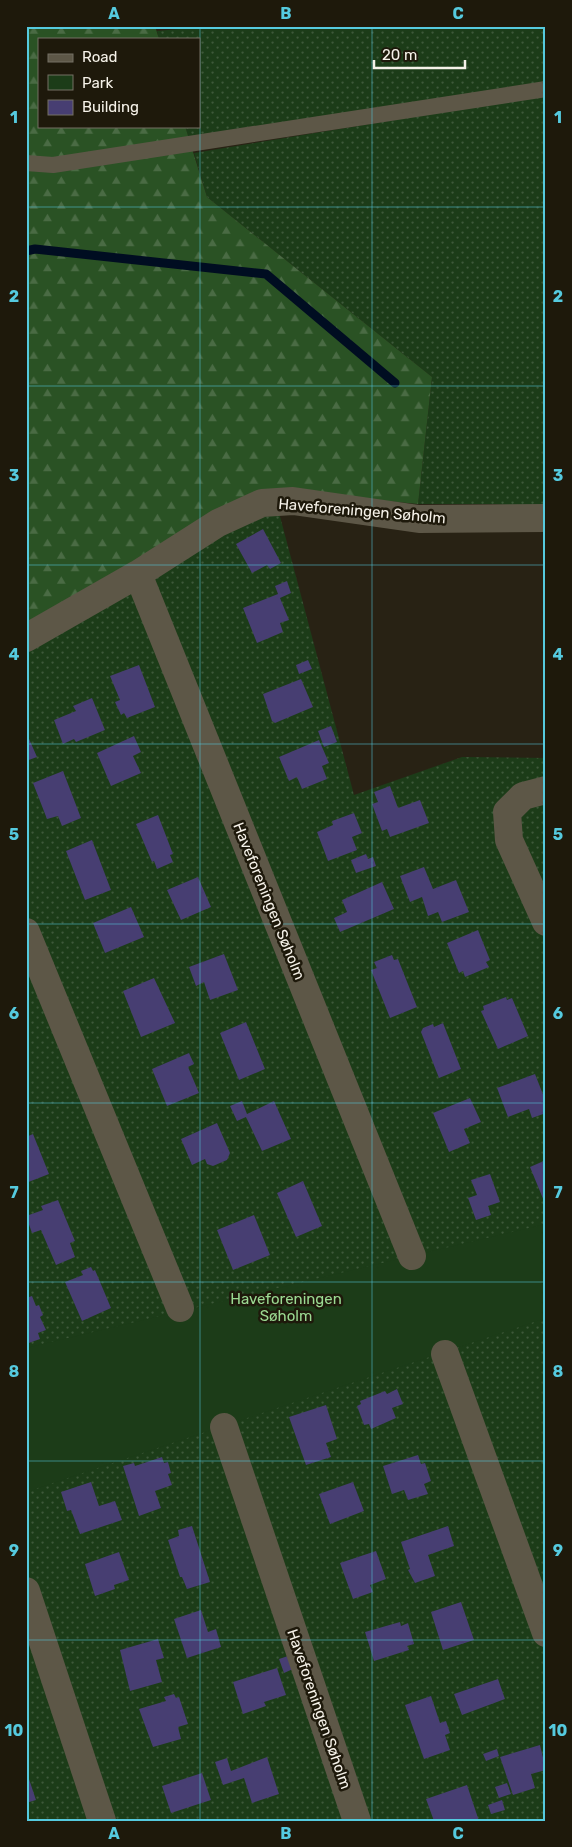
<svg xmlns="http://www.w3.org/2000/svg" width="572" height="1847" font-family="Rubik,sans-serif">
	<defs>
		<pattern id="grass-dots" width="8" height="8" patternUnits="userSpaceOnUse" patternTransform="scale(1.25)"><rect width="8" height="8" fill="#1c3c18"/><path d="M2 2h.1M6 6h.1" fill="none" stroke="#3e593a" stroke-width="1.8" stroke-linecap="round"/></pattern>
		<pattern id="forest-firs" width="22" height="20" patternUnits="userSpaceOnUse" patternTransform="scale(1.25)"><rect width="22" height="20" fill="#2a5224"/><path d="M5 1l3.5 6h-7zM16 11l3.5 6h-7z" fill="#4a6b44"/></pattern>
	</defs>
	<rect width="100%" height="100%" fill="#282214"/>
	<!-- grass -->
	<path fill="url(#grass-dots)" d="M211 26H546V82L189 139 185 126H199V39H159L157 31Z
		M546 95V508L495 504H418L432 377 207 197 194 153Z
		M273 490 354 795 462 757 546 758V1821H26V626Z"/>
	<!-- forest -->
	<path fill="url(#forest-firs)" d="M26 26H155L159 39H39V126H185L207 197 432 377 418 504 273 490 26 626Z"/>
	<!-- park -->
	<path fill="#1c3c18" d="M546 1224V1318L26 1492V1348Z"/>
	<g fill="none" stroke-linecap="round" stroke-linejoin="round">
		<!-- stream -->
		<path stroke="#000d21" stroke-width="9" d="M26 251 35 249 266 274 395 383"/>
	</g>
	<!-- building -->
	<path fill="#473e72" d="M263 529 281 563 270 569 267 565 252 573 236 544Z
		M287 581 291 593 280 598 289 620 280 623 283 632 257 643 243 608 278 594 275 586Z
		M308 660 312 669 299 674 296 665Z
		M139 665 155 707 127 718 124 713 121 715 115 702 120 700 110 676Z
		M301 679 313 707 275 723 272 721 263 694Z
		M92 698 105 730 76 742 74 739 63 744 54 720 76 711 73 706Z
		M331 726 337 742 324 747 318 731Z
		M26 732 37 757 26 761Z
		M134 736 141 752 133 756 141 773 111 786 97 753Z
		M319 740 329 763 322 766 327 779 302 789 297 777 289 781 279 757Z
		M63 771 81 818 62 826 58 816 47 819 33 783Z
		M390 786 398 808 420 800 429 823 390 837 387 829 382 831 372 804 378 802 374 792Z
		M354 813 362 833 352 837 357 850 328 861 317 832 333 825 332 821Z
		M158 815 173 854 170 855 173 862 157 869 154 861 152 862 136 824Z
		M92 840 111 890 85 900 66 851Z
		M366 854 368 859 373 857 376 866 356 873 351 860Z
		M424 867 433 889 456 880 469 912 442 922 438 912 428 916 422 897 410 902 400 876Z
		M198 877 211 907 181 920 167 890Z
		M382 882 394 909 340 932 334 918 347 912 342 900Z
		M131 907 144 937 105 953 93 923Z
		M478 930 490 960 486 962 489 967 465 977 463 971 459 973 447 943Z
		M224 954 238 990 210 1000 204 982 196 986 189 967Z
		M392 955 394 960 398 959 417 1007 390 1018 371 970 377 968 374 962Z
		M154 978 175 1023 141 1037 123 991Z
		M506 997 507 1000 512 998 528 1036 498 1049 481 1011 484 1010 483 1006Z
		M246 1022 265 1069 239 1080 220 1033Z
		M443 1023 461 1069 439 1078 421 1032 423 1028 433 1024 434 1027Z
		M189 1053 194 1064 188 1067 199 1093 167 1106 152 1069Z
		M535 1074 546 1102V1113L532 1118 529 1109 508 1117 497 1088Z
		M470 1098 481 1122 464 1129 470 1143 449 1152 433 1113Z
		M242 1101 247 1114 274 1101 291 1139 262 1151 246 1117 237 1121 230 1106Z
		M217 1123 230 1153 227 1160 213 1166 207 1164 205 1159 192 1165 181 1139Z
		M33 1134 49 1174 26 1183V1137Z
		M546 1160V1206L530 1167Z
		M490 1174 500 1202 488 1206 491 1215 476 1220 468 1198 477 1195 471 1180Z
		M303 1181 322 1226 296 1237 277 1193Z
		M58 1200 75 1241 70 1243 75 1257 56 1265 41 1230 32 1233 26 1216 43 1210 41 1206Z
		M254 1215 270 1255 233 1270 217 1230Z
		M91 1267 93 1271 95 1270 111 1308 82 1321 65 1282 83 1275 81 1271Z
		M32 1296 36 1306 39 1305 43 1315 40 1317 46 1330 38 1333 40 1339 26 1344V1298Z
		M397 1389 403 1404 392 1408 396 1418 371 1429 369 1424 364 1425 357 1406 361 1404 360 1401 385 1391 387 1394Z
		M326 1405 337 1439 326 1443 331 1457 306 1465 289 1417Z
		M418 1455 421 1464 425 1463 431 1481 424 1484 428 1494 408 1500 404 1490 392 1494 383 1466Z
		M162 1457 164 1463 168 1462 171 1473 168 1474 172 1485 155 1491 161 1508 139 1516 123 1466 134 1463 135 1466Z
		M91 1482 99 1506 115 1501 122 1520 80 1534 71 1510 67 1511 61 1492Z
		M353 1482 364 1511 330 1524 319 1494Z
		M192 1526 210 1582 187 1589 182 1577H180L168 1540 179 1536 178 1530Z
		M448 1526 454 1546 428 1555 435 1576 415 1583 408 1570 410 1569 401 1542Z
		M376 1551 386 1579 370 1585 373 1592 353 1599 340 1563Z
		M119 1552 129 1580 114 1585 115 1589 95 1596 85 1564Z
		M461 1602 474 1640 443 1650 431 1612Z
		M201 1610 208 1632 216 1629 221 1647 187 1658 174 1619Z
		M400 1622 401 1626 408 1623 414 1644 407 1646 409 1650 374 1661 365 1632Z
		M158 1639 164 1658 156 1660 162 1682 130 1691 120 1650Z
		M288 1656 293 1669 284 1673 279 1659Z
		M277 1668 286 1695 264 1702 266 1706 243 1714 233 1682Z
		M498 1679 505 1699 462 1715 454 1694Z
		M174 1694 176 1698 179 1697 188 1724 178 1727 181 1739 153 1747 139 1709 166 1701 164 1697Z
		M431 1696 440 1723 446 1721 450 1733 445 1735 450 1750 424 1759 405 1705Z
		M540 1745 546 1770 531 1774 535 1788 513 1795 500 1757Z
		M497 1749 499 1756 486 1761 483 1754Z
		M267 1757 279 1794 252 1803 244 1778 223 1785 215 1762 227 1758 231 1771Z
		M202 1773 211 1800 171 1813 162 1786Z
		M28 1776 36 1800 26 1803V1777Z
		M507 1783 511 1794 499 1798 495 1787Z
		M467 1785 479 1821H434L426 1799Z
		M502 1800 505 1810 491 1814 488 1805Z"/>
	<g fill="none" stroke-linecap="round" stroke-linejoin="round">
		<!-- lane -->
		<path stroke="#5d5747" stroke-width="16" d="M26 163 53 165 546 89"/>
		<!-- street -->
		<path stroke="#5d5747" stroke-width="28" d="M138 574 412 1256
			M26 638 138 574 218 523 262 503 293 501 419 519 546 518
			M546 790 523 796 507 812 509 840 546 922
			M26 932 180 1308
			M445 1354 546 1633
			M224 1427 357 1821
			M26 1591 102 1821"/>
	</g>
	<!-- grid -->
	<path fill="none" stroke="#55cadf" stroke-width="1" stroke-opacity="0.55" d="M200 26V1821M372 26V1821M26 207H546M26 386H546M26 565H546M26 744H546M26 924H546M26 1103H546M26 1282H546M26 1461H546M26 1640H546"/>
	<g text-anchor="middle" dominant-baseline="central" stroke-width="5" stroke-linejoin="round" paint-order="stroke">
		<!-- street labels -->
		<g font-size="15" fill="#f6f2e9" stroke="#1e190b">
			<text transform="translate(362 511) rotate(5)">Haveforeningen Søholm</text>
			<text transform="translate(269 901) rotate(68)">Haveforeningen Søholm</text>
			<text transform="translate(319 1709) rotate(71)">Haveforeningen Søholm</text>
		</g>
		<!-- park labels -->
		<g font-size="15" fill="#9bda92" stroke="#1e190b">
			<text x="286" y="1299">Haveforeningen<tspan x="286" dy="17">Søholm</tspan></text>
		</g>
	</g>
	<!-- border -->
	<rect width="572" height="1847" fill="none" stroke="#1e190b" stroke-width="55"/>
	<!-- legend -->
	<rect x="38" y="38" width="162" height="90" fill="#1e190b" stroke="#747064"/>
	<rect x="48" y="54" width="25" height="8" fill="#5d5747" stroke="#747064"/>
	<text x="82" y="62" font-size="15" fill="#f6f2e9">Road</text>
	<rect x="48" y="75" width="25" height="15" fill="#1c3c18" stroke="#747064"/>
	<text x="82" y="88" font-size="15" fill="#f6f2e9">Park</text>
	<rect x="48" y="100" width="25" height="15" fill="#473e72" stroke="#747064"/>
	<text x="82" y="112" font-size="15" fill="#f6f2e9">Building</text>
	<!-- scale -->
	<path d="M374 60v8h91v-8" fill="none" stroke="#f6f2e9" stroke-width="2.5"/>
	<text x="382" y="60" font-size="15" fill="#f6f2e9" stroke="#1e190b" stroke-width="4" paint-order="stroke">20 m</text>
	<rect x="28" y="28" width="516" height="1792" fill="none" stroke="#55cadf" stroke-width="2"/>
	<g font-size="16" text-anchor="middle" font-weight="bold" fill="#55cadf">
		<text x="114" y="19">A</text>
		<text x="286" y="19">B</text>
		<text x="458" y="19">C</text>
		<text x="14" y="123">1</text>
		<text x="558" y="123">1</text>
		<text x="14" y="302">2</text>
		<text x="558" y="302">2</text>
		<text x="14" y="481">3</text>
		<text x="558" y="481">3</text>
		<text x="14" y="660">4</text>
		<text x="558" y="660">4</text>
		<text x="14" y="840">5</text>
		<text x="558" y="840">5</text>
		<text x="14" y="1019">6</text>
		<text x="558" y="1019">6</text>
		<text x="14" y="1198">7</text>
		<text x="558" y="1198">7</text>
		<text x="14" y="1377">8</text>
		<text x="558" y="1377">8</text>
		<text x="14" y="1556">9</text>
		<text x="558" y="1556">9</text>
		<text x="14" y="1736">10</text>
		<text x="558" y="1736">10</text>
		<text x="114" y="1839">A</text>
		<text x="286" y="1839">B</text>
		<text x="458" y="1839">C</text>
	</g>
</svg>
